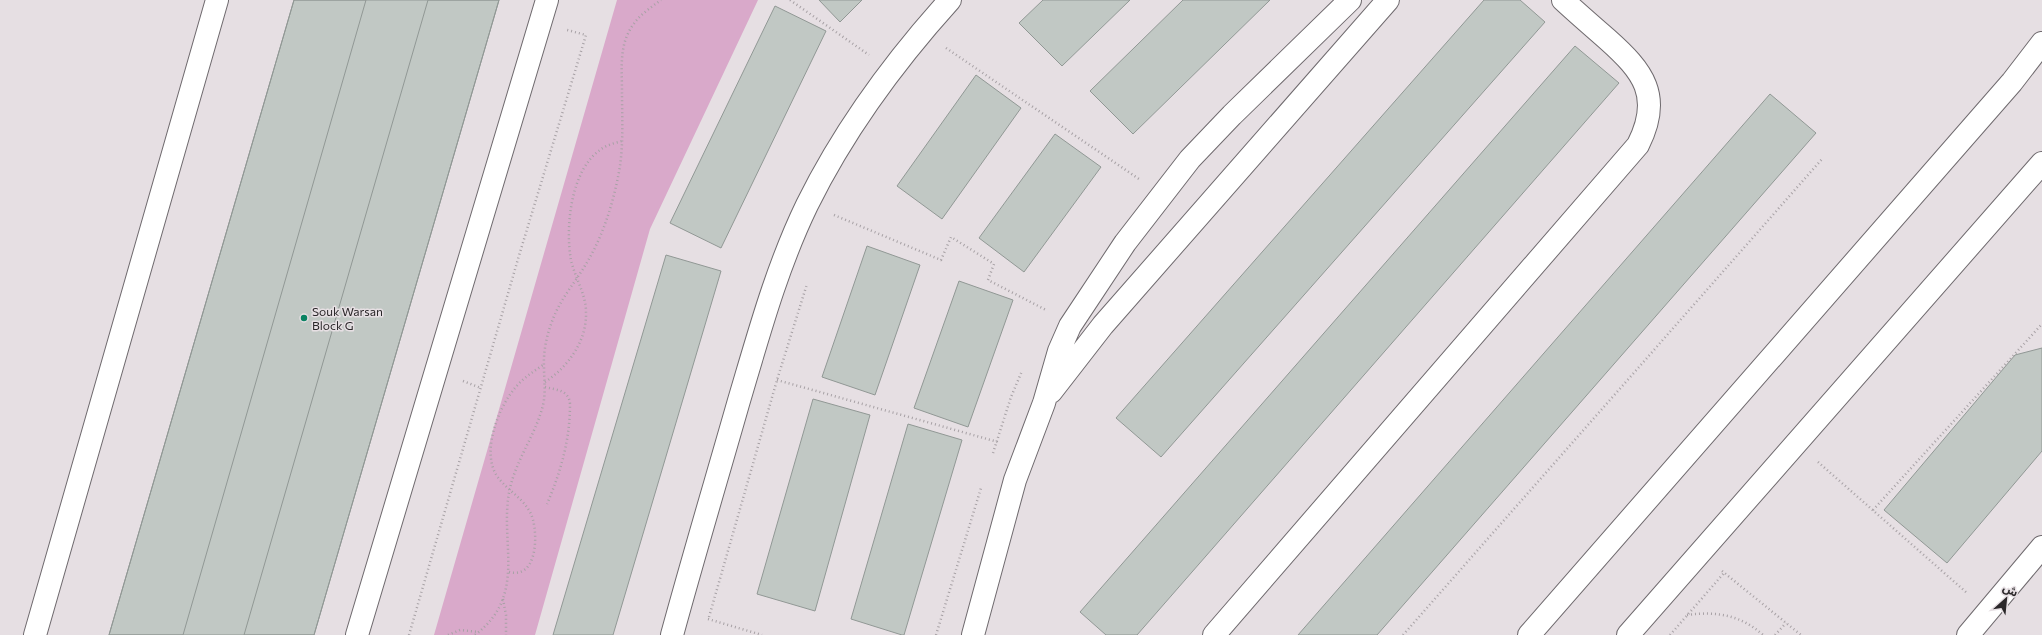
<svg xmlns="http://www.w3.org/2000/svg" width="2042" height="635" font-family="Commissioner,'Noto Sans Arabic',sans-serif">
	<rect width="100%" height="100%" fill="#e6dfe3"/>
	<!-- green -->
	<path fill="#d9a9ca" d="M617 0H758L650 229 535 635H434Z"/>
	<!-- building -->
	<path fill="#c1c8c4" stroke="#919895" d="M294 0H499L314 635H109Z
		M294 0H366L183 635H109Z
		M428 0H499L314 635H244Z
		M819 0H862L840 22Z
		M1043 0H1130L1062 66 1019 23Z
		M1183 0H1270L1133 134 1090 91Z
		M1484 0H1520L1545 22 1161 457 1116 418Z
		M775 6 826 31 721 248 670 223Z
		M1575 46 1619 83 1137 635H1106L1080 612Z
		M976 75 1021 108 942 219 897 186Z
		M1770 94 1816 133 1377 635H1298Z
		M1055 134 1101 167 1024 272 979 238Z
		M867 246 920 265 875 395 822 377Z
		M666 255 721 271 613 635H553Z
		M959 281 1013 300 968 427 914 408Z
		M2042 348V451L1947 563 1884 510 2015 355Z
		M813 399 870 415 815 611 757 594Z
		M908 424 962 440 904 635H902L851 619Z"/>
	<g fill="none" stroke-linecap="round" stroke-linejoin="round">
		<!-- minor casing -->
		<g stroke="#6f6a6e" stroke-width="24">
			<path id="minor" d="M1051 392 1103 325 1388 0
				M35 635 217 0
				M357 635 547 0
				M672 635C693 558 716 481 738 404 758 337 776 269 807 205 844 130 894 62 950 0
				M973 635 1015 480 1044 403 1059 351 1070 326 1125 243 1190 159 1232 115 1350 0
				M1214 635 1638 145C1663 96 1643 71 1607 39 1592 26 1577 13 1563 0
				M1968 635 2042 547"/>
		</g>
		<!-- tertiary casing -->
		<g stroke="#6f6a6e" stroke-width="24">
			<path id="tertiary" d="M1529 635 2012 82 2042 43
				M1628 635 2042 163"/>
		</g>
		<!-- path -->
		<path stroke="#a7a1a5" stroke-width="2.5" stroke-dasharray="1 3" stroke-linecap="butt" d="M790 0 869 55
			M946 48 1139 179
			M834 215 941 260 951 237 994 264 988 280 1046 310
			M777 380 998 442
			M463 381 481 388
			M545 382C568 367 587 341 586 312 586 294 575 278 571 260 565 227 571 170 600 150 606 145 615 143 622 141
			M545 387C557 390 569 390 570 404 570 440 561 471 547 504
			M993 453 1011 397 1022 371
			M1818 462 1967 593
			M1873 510 2042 324
			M1722 571 1801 635
			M509 572C536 579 538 539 533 520 528 500 508 492 497 476 481 452 498 408 515 388 523 378 533 372 543 365
			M503 599 506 615V635
			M1687 615C1716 611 1741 615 1763 635
			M709 617 777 380 807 284
			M708 619 762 635
			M409 635 518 259 586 35 567 30
			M448 635 460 630 479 632
			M475 635C529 594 498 541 510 488 517 458 536 434 543 405 546 392 544 380 544 367 543 349 548 330 555 314 563 296 576 281 586 264 602 238 612 207 618 177 624 149 622 120 622 92 622 70 619 47 631 28 638 16 650 8 661 0
			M936 635 981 488
			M1403 635 1823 158
			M1670 635 1724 573
			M1775 635 1786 623"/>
		<!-- minor -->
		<use href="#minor" stroke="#fff" stroke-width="22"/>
		<!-- tertiary -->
		<use href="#tertiary" stroke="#fff" stroke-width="22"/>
	</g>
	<!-- markers -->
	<circle fill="#0a8362" stroke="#e6dfe3" stroke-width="1.5" cx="304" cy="318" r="4"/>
	<g text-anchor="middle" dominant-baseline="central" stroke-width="3" stroke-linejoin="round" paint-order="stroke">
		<!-- poi labels -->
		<g font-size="12" fill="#2a2729" stroke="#e6dfe3" text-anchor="start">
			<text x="312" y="311">Souk Warsan<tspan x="312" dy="14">Block G</tspan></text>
		</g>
	</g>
	<!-- north arrow -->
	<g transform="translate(2006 599) rotate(27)" stroke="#e6dfe3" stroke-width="3" paint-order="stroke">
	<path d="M0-3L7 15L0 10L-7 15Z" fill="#2a2729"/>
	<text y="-6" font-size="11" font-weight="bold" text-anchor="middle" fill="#2a2729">ش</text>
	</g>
</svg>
